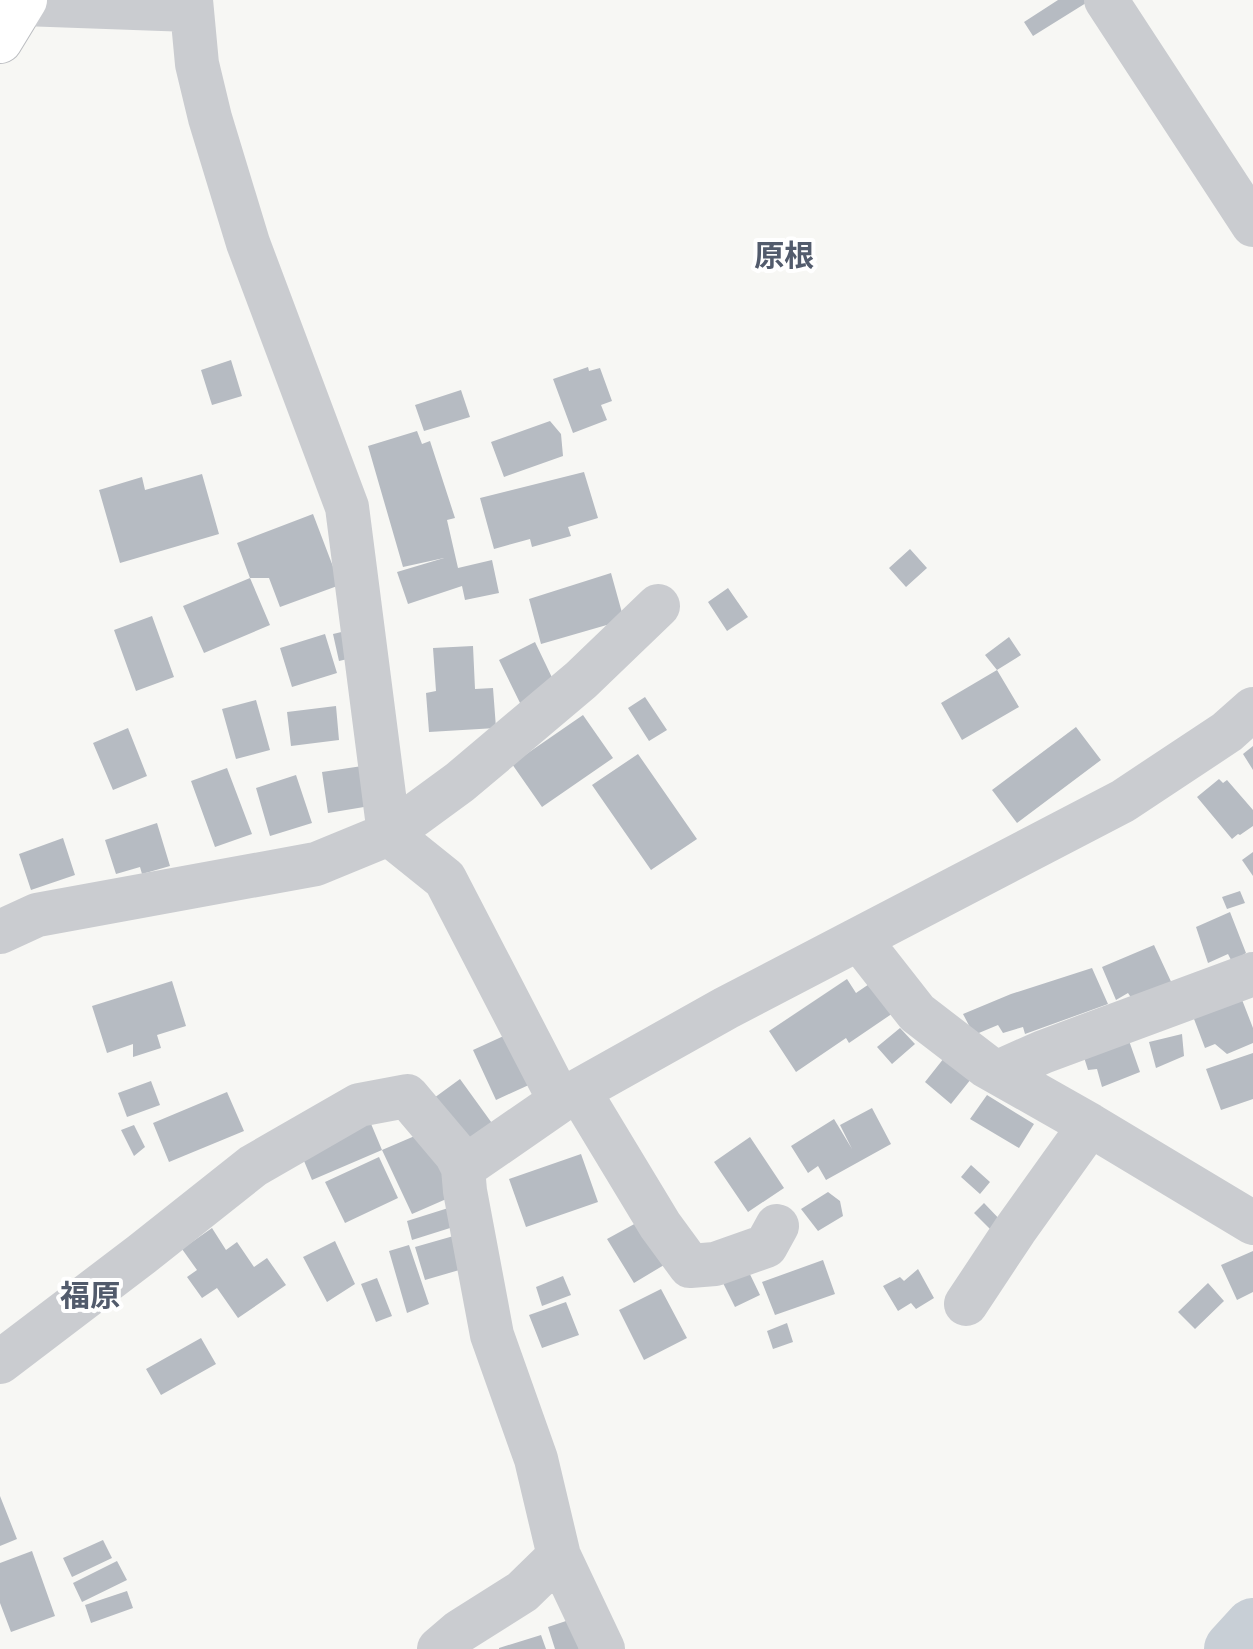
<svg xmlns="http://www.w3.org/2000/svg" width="1253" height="1649" font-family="'Open Sans','Noto Sans JP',sans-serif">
	<rect width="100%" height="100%" fill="#f7f7f4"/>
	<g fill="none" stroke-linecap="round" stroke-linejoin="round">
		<!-- river -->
		<path stroke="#c8cfd6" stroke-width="56" d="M1232 1649 1253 1626"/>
	</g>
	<!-- building -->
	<path fill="#b6bbc2" d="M1058 0H1085L1086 3 1033 36 1024 22Z
		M231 360 242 396 212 405 201 370Z
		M588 367 589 371 600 368 612 401 601 405 607 420 573 433 553 379Z
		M461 390 470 417 424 431 415 405Z
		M550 421 561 434 563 456 504 477 491 442Z
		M417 431 422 444 430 441 455 518 447 520 458 568 492 560 499 593 465 600 462 586 408 604 397 572 444 558 403 567 368 446Z
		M584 472 598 518 568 527 571 536 532 547 530 539 494 549 480 498Z
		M202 474 219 534 120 563 99 490 142 477 145 490Z
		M313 514 340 585 280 607 269 578H250L237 543Z
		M910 549 927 568 906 587 889 568Z
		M611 573 624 620 541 644 529 599Z
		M250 578 270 625 204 653 183 606Z
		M728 588 748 617 727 631 708 602Z
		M152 616 174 677 136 691 114 630Z
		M350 630 356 657 339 661 333 634Z
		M325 634 337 673 292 687 280 648Z
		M1009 637 1021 655 997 670 985 655Z
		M535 642 558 690 522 707 499 660Z
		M473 646 475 689 493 688 496 728 429 732 426 693 436 691 433 648Z
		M997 670 1019 707 962 740 941 703Z
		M645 697 667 730 649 741 628 708Z
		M256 700 270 750 236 759 222 709Z
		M336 706 339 740 291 746 287 712Z
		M583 715 613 758 542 807 512 764Z
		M1076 727 1101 760 1017 823 992 790Z
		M128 728 147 776 113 790 93 743Z
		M1253 746V770L1243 754Z
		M638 754 697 839 651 870 592 785Z
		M369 765 376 805 328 813 322 772Z
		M227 768 252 834 215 847 191 781Z
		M296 775 312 823 270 836 256 788Z
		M1219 779 1223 783 1227 780 1253 810V826L1240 835 1238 834 1232 839 1197 797Z
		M157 823 170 866 142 874 140 867 116 874 105 840Z
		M63 838 75 875 31 890 19 854Z
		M1253 852V876L1242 860Z
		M1240 891 1245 903 1227 909 1222 897Z
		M1230 912 1246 953 1232 962 1228 954 1208 963 1196 927Z
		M1154 945 1174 988 1136 1005 1128 993 1116 1000 1102 967Z
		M1092 968 1108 1004 1025 1034 1023 1027 1003 1033 998 1025 974 1035 963 1014 1011 994Z
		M847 979 856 993 875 980 896 1011 849 1043 846 1038 796 1072 769 1031Z
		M172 981 186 1026 157 1035 161 1048 133 1057V1044L107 1053 92 1006Z
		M1239 992 1253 1028V1043L1227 1054 1215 1044 1205 1048 1191 1011Z
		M900 1028 915 1044 892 1064 877 1047Z
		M508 1034 531 1084 496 1100 473 1050Z
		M1182 1034 1184 1056 1156 1068 1149 1042Z
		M1127 1035 1140 1072 1102 1087 1097 1069 1088 1070 1082 1051Z
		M1253 1053V1099L1221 1110 1206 1069Z
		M944 1058 971 1079 951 1104 925 1082Z
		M460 1079 494 1126 468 1145 434 1098Z
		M151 1081 160 1105 127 1117 118 1093Z
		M227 1092 244 1131 169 1162 153 1123Z
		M987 1095 1034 1124 1019 1148 970 1119Z
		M872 1108 891 1144 826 1180 818 1166 808 1173 791 1146 834 1119 852 1149 840 1125Z
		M369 1119 382 1150 431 1129 460 1193 412 1214 382 1150 312 1180 299 1149Z
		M134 1125 145 1147 134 1156 121 1130Z
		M750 1137 784 1188 748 1212 714 1162Z
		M581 1154 598 1202 526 1227 509 1179Z
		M379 1157 398 1198 345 1223 325 1182Z
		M971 1165 990 1182 980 1194 961 1177Z
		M828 1192 840 1201 843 1216 818 1231 801 1209Z
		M984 1203 1005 1225 995 1234 974 1213Z
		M461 1204 466 1223 412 1240 407 1221Z
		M638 1222 664 1265 634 1283 607 1239Z
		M212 1228 226 1250 237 1242 254 1267 267 1258 286 1285 238 1318 217 1288 202 1298 187 1277 197 1270 182 1249Z
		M464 1233 473 1266 425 1280 415 1247Z
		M335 1241 355 1284 327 1302 303 1257Z
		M409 1245 429 1304 407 1313 389 1251Z
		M1253 1251V1292L1237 1300 1221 1265Z
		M823 1260 835 1294 775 1315 762 1282Z
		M745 1264 760 1295 735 1307 720 1277Z
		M918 1269 934 1298 916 1309 911 1303 898 1311 883 1286 900 1277 904 1281Z
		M563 1276 571 1295 542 1306 536 1287Z
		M377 1278 392 1316 376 1322 361 1284Z
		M1208 1283 1224 1301 1195 1329 1178 1312Z
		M661 1289 687 1338 644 1360 619 1310Z
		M566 1302 579 1335 542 1348 529 1315Z
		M787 1323 793 1342 773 1349 767 1331Z
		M201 1338 216 1364 161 1395 146 1369Z
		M0 1496 17 1539 0 1546Z
		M103 1540 112 1558 72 1577 63 1558Z
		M32 1551 55 1616 11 1632 0 1603V1563Z
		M117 1561 127 1580 82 1602 73 1583Z
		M127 1591 133 1608 91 1623 85 1605Z
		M569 1620 579 1649H555L548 1627Z
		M541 1635 546 1649H499V1648Z"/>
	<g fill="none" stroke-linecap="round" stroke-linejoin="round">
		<!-- highway casing -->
		<g stroke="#bbbdc1" stroke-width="46">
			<path id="highway" d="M0 41 25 0"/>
		</g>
		<!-- minor -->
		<path stroke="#caccd0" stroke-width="44" d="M191 0 197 64 210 118 248 243 347 507 389 834 445 879 560 1101
			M1106 0 1253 225
			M23 4 190 10
			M0 932 37 915 316 864 389 834 460 782 581 680 658 606
			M859 939 917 1013 986 1066 1090 1125 1253 1223
			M998 1072 1043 1052 1253 974
			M579 1091 660 1225 690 1266 715 1264 766 1246 777 1226
			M966 1304 1015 1230 1090 1125
			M0 1362 142 1254 253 1166 359 1105 407 1096 456 1154 463 1168
			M439 1649 460 1631 522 1592 559 1556
			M603 1649 559 1556 536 1459 492 1335 465 1191 463 1168 560 1101 726 1008 1123 801 1227 732 1253 709"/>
		<!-- highway -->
		<use href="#highway" stroke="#fff" stroke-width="44"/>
	</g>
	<g text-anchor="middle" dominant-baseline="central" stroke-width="8" stroke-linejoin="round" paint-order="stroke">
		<!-- neighbourhood labels -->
		<g font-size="30" font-weight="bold" fill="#525b6c" stroke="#fff">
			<text x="784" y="254">原根</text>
			<text x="90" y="1294">福原</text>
		</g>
	</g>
</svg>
